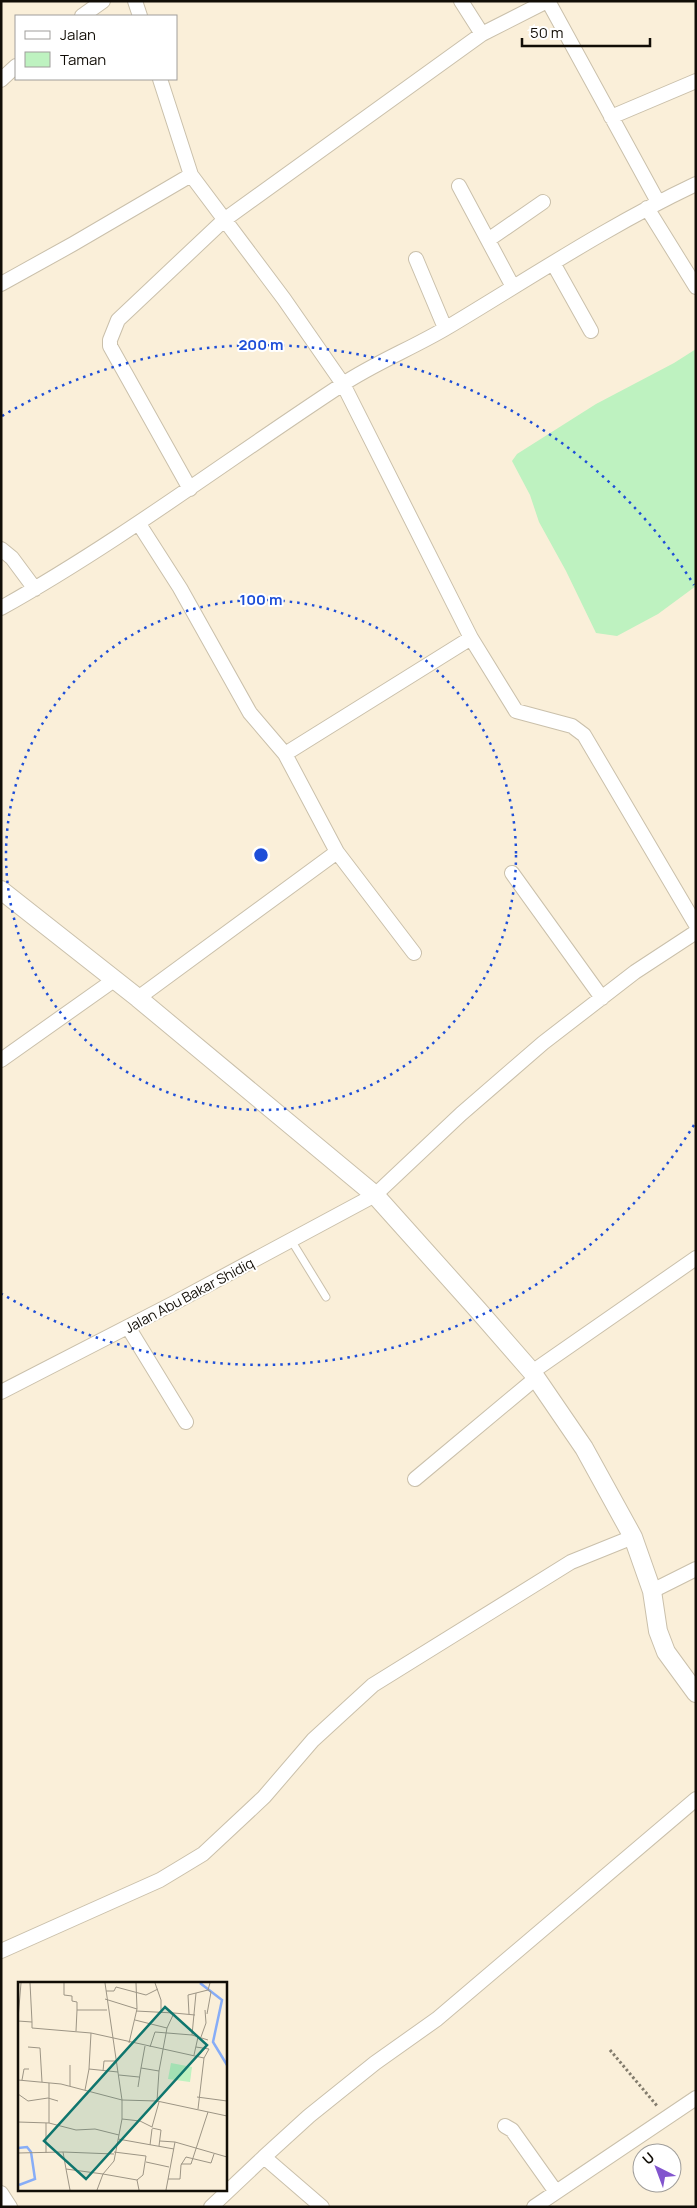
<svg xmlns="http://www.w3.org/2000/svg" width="697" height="2208" font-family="Manrope,sans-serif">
	<rect width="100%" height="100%" fill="#faefd9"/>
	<!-- green -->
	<path fill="#bef2c0" d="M696 349V586L658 614 617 636 596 633 566 571 539 522 530 495 512 461 517 454 596 404 674 363Z"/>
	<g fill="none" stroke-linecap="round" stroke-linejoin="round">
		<!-- service casing -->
		<g stroke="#cac0ab" stroke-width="9">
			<path id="service" d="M291 1240 326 1297"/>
		</g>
		<!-- minor casing -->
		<g stroke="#cac0ab" stroke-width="16">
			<path id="minor" d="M135 1 140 16
				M461 1 482 34 547 1
				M548 1 658 202
				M82 16 103 1
				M160 79 191 175 284 299 343 384 471 638 285 754 337 852 414 953
				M1 80 16 66
				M611 117 696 81
				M459 186 513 287
				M647 208 696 287
				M488 240 543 202
				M416 259 445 328
				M553 263 591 331
				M1 284 73 244 191 175
				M190 489 110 346V340L118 320 224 220 482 34
				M139 524 180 588 250 713 285 754
				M1 549 12 558 35 589
				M1 608C119 542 227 460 340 386 374 363 413 348 448 327 530 278 609 225 696 184
				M471 638 516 711 572 726 584 735 696 925
				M512 873 602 998
				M138 998 337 852
				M1 1060 114 980
				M128 1327 186 1422
				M532 1372 696 1258
				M1 1392 174 1303 375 1195 461 1114 543 1043 635 972 696 932
				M415 1479 536 1378
				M652 1591 696 1569
				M1 1951 160 1880 203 1854 264 1797 313 1740 373 1685 571 1562 633 1537
				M505 2126 512 2130 556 2192
				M1 2193 10 2207
				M211 2207 264 2157
				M322 2207 264 2157 309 2116 375 2063 437 2019 696 1799
				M534 2207 696 2098"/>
		</g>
		<!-- tertiary casing -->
		<g stroke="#cac0ab" stroke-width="20">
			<path id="tertiary" d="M1 890 138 998 375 1195 478 1310 532 1372 584 1448 633 1537 652 1591 658 1631 666 1652 696 1693"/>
		</g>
		<!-- path -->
		<path stroke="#837c6d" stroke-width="3" stroke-dasharray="2.5 2.5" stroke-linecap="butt" d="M610 2050 658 2107"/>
		<!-- service -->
		<use href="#service" stroke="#fff" stroke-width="7"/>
		<!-- minor -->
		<use href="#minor" stroke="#fff" stroke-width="14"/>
		<!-- tertiary -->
		<use href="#tertiary" stroke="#fff" stroke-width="18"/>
	</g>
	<!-- distance rings -->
	<g fill="none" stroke="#1d4ed8" stroke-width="2.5" stroke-dasharray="2.5 5">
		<circle cx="261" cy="855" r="255"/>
		<path d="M694 1125A510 510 0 0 1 2 1294M2 416A510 510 0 0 1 694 585"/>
	</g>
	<g text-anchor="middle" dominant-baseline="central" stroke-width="4" stroke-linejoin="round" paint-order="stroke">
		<!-- street labels -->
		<g font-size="14" fill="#110d06" stroke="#fff">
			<text transform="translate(189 1295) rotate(-28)">Jalan Abu Bakar Shidiq</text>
		</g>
	</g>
	<!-- overview -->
	<g transform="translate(18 1982)">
		<rect width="209" height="209" fill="#faefd9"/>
		<path d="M153 81 174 85 172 100 150 97Z" fill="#bef2c0"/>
		<path fill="none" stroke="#87adf7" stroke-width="2.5" d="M182 1 204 18 195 60 209 83M0 166 9 165 13 170 17 197 1 203"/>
		<path fill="none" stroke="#9d9585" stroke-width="1" d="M12 1 14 40M46 1V13L54 14V19L59 20V28H89M137 1 143 18V29M88 9H96L98 5 128 13 140 7M87 17 119 27M118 29 156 31M171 32 170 13 178 11M189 32 193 10 190 8M0 37 3 1M117 38 149 46M0 39 14 40V46L73 51 186 76 180 127M58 49 59 28M183 55 188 41 187 28M190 58 174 53 178 11 190 8 192 1M111 61 119 27 118 1M10 65 22 66 24 100M132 65 137 50 174 53M178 65 191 67 186 76M176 73 180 55M0 78V100M123 86 127 64M71 87 73 51M85 89 86 79H98M101 93 121 95M0 98 43 102 104 118 139 119 209 134M4 98 6 87H11M52 104V83M120 105 123 86 141 89 149 46 156 31 177 33M67 108 71 87 100 90M0 112 10 119 30 116 40 119M179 115 209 119M139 119 141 89M104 137 122 139 134 145 141 120M0 140 31 141 58 148 77 147 101 153M28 141V171M31 141V101M134 146 143 148 141 164M100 157 156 167M142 159 157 160M132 163 134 147M96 170 128 174 125 193 119 198M0 171 45 170M128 180 151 185M163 182H173L190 130M48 187 52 208M85 192 48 187 45 170 96 172M85 192 119 198 121 208M150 197H162L163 183 168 175 193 181 196 172M79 208 85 192 96 179 104 137V118L87 1M148 208 157 160 209 175"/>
		<path fill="#0f766e" fill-opacity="0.15" stroke="#0f766e" stroke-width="2.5" d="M147 25 189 63 68 197 26 159Z"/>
		<rect width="209" height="209" fill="none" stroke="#110d06" stroke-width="2.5"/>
	</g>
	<circle cx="261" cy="855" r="8" fill="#1d4ed8" stroke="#fff" stroke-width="2.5"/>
	<g font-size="15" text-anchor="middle" font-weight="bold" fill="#1d4ed8" stroke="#fff" stroke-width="4" stroke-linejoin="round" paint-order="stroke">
		<text x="261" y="350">200 m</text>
		<text x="261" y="605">100 m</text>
	</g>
	<!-- border -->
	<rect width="697" height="2208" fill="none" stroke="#110d06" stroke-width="5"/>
	<!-- legend -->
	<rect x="15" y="15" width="162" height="65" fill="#ffffff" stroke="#a09e9b"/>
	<rect x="25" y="31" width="25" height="8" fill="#ffffff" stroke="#a09e9b"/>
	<text x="60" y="40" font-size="15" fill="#110d06">Jalan</text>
	<rect x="25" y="52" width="25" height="15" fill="#bef2c0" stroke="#a09e9b"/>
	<text x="60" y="65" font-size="15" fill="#110d06">Taman</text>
	<!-- north arrow -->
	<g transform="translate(657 2168) rotate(318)"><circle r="24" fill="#ffffff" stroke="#a09e9b"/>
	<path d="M0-4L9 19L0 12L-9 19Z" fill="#8255ce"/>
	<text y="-8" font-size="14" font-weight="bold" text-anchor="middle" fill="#110d06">U</text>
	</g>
	<!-- scale -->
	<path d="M522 38v8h128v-8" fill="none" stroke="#110d06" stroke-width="2.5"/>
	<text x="530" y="38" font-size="15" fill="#110d06" stroke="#ffffff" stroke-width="4" paint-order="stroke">50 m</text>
</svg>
